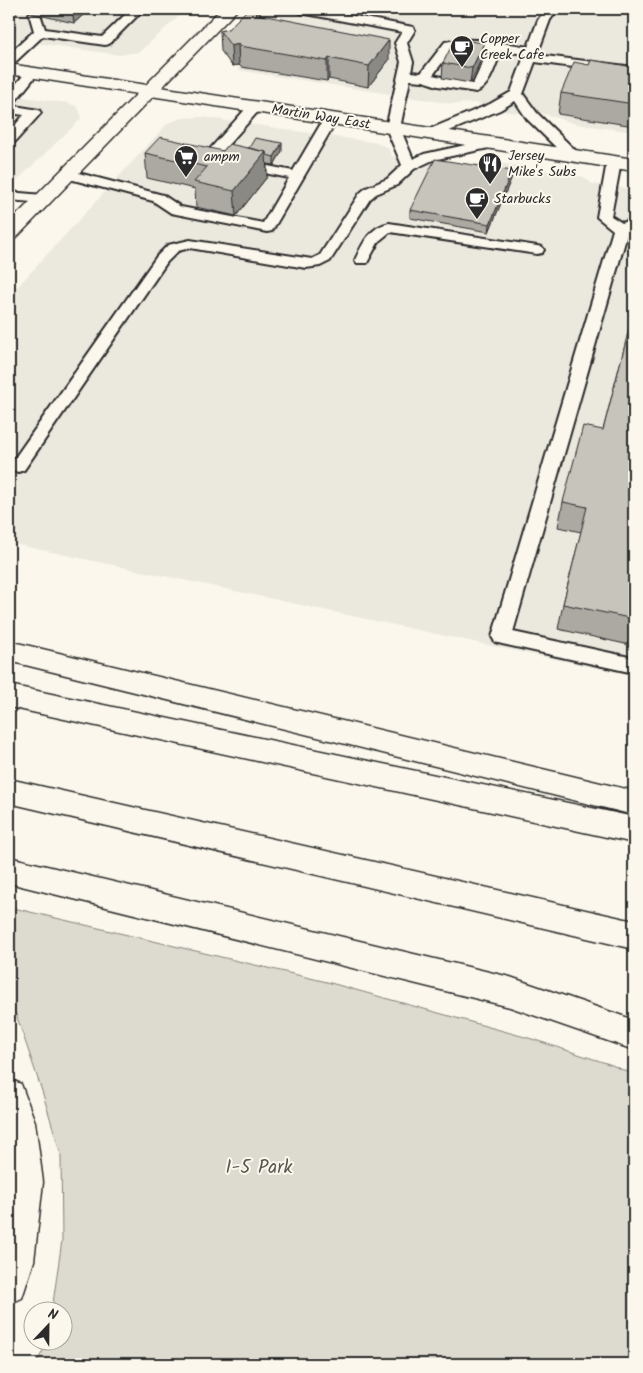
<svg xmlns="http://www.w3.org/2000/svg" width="643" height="1373" font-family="Kalam,sans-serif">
	<rect width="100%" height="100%" fill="#fbf7ec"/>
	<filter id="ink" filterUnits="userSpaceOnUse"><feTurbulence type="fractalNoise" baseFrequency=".02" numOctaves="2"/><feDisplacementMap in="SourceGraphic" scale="10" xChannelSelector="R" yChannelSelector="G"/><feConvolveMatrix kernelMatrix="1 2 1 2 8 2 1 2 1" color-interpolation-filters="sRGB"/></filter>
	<g filter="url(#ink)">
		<!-- built -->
		<path fill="#ebe8de" d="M9 9H187L139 52 119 55 9 39Z
			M267 9H634V132L576 124 538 112 519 113 501 111 476 103 453 104 237 70 240 67 225 53Z
			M9 95 67 103 76 106 80 111 81 119 9 188Z
			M202 117 377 143 388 148 392 156 430 164H507L572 174 584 177 592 184 634 189V676L9 543V296L168 123 182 118Z"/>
		<!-- green -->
		<path fill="#dddad0" stroke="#84827e" d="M9 907 327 982 532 1039 612 1065 634 1075V1364H36L48 1341 62 1340V1310H52L62 1240 61 1155 42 1091 16 1014 9 1004Z"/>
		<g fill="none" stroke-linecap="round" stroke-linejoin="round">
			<!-- lane casing -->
			<g stroke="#2b2b2b" stroke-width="4">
				<path id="lane" d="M9 9H13L15 12 13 15 9 16Z
					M131 9H144L109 44 105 45 43 36 13 64 9 65V54L34 31 29 14 31 11H39L45 29 102 37Z
					M295 9H318L413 27 415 30 407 43 413 62 411 72 421 73 445 42C472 36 501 43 528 47L538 20 546 9H558L550 20 537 55 634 67V75L535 62 523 94 537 113 578 153 580 156 578 159H568L527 119 515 101 500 110 435 137 430 138 423 134 425 131 490 104 511 92 525 54 501 51C496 63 490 88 476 92L438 86 423 81 410 80 400 128 413 159 424 154 493 139 500 143 498 146 433 160 414 169 397 185 376 194 370 199 330 261 320 266 306 268 190 248 178 251 167 262 24 470 18 472 12 470 9 466 12 462 157 256 168 245 190 240 312 259 320 255 360 193 366 188 387 179 402 165 386 128 401 62 395 43 402 32 301 13ZM463 46 489 49 473 84 433 75 453 48Z
					M32 69 38 73 14 103 9 104V92L28 70Z
					M255 103 262 107 218 156 293 171 326 115H336L338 118 272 231 267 232 171 213 153 201 62 177 60 174 67 170 163 195 181 207 263 223 289 178 209 162 202 158 250 104Z
					M9 105 39 110 41 113 14 143 9 144V132L24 115 9 113Z
					M614 158 621 162 611 216 622 223 634 219V228L628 231 513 632 634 658V673L502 644 495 642 492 637 613 230 597 217 607 162Z
					M9 192 43 195 48 196 50 199 48 202 43 203 9 200Z
					M389 223 537 246 542 247 544 250 542 253 537 254 390 232 379 241 367 263H357L355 260C363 243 370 227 389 223Z"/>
			</g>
			<!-- secondary casing -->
			<g stroke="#2b2b2b" stroke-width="3">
				<path id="secondary" d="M221 9H238L16 238 9 240V223Z"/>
			</g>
			<!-- primary casing -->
			<g stroke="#2b2b2b" stroke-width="3">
				<path id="primary" d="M9 64 634 159V171L9 74Z"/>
			</g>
			<!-- highway casing -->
			<g stroke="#2b2b2b" stroke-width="3">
				<path id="highway" d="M26 210 33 212 36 216 33 220 9 230V217Z
					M9 641 634 791V815L9 661Z
					M9 685 634 817V843L9 707Z
					M9 779 634 921V949L9 803Z
					M9 857 510 977 634 1020V1050L510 1007 9 883Z
					M9 1079 21 1084 35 1122 43 1182 34 1261 22 1298 9 1304Z"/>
			</g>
			<!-- lane -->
			<use href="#lane" fill="#fbf7ec" fill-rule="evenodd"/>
			<!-- secondary -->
			<use href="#secondary" fill="#fbf7ec" fill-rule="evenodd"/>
			<!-- primary -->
			<use href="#primary" fill="#fbf7ec" fill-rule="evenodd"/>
			<!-- highway -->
			<use href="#highway" fill="#fbf7ec" fill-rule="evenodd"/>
		</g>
		<!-- wall -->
		<path fill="#aba9a2" stroke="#2b2b2b" d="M29 9H90L74 23 30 13Z
			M260 15 389 60 368 87 329 79 327 81 241 67 239 65 232 66 221 51 220 31 228 29Z
			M484 43 482 58 470 83 442 78 443 63Z
			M589 65 634 67V126L558 114 561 93Z
			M249 148 282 151 274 165 267 164V177L236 216 196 207 195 189 147 178 145 153 223 151Z
			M512 171 511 179 489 232 410 218V210Z
			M634 310V646L558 629 563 604 581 532 558 527 563 502 603 430Z"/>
		<!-- shaded-wall -->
		<path fill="#8b8984" stroke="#2b2b2b" d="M72 9H90L74 23Z
			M260 9 261 29 256 14Z
			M389 40V60L368 87 369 66Z
			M484 43 482 58 470 83 472 68Z
			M238 44 239 65 232 66 231 46Z
			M329 58V79L327 81V61Z
			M282 143V151L274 165V157Z
			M266 152 267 177 236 216 234 191Z
			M512 171 511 179 489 232 490 224Z"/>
		<!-- building -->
		<path fill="#c7c4bc" stroke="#2b2b2b" d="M248 9H260L256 14 389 40 369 66 329 58 327 61 240 46 238 44 231 46 220 31 228 29Z
			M455 39 484 43 472 68 443 63Z
			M591 60 634 67V104L561 93 574 62 589 65Z
			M160 137 223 151 229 144 266 152 234 191 194 182 207 167 145 153Z
			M255 138 282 143 274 157 267 155 266 152 249 148Z
			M435 159 512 171 490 224 410 210Z
			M634 310V619L563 604 587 507 563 502 583 426 603 430Z"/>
	</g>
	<!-- icons -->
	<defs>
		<g id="cafe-pin" transform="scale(1.25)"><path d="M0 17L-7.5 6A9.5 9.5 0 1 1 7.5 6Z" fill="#2b2b2b" stroke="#fbf7ec"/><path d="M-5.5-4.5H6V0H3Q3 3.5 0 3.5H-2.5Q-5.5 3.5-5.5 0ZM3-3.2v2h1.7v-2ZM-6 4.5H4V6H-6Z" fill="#fff"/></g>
		<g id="supermarket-pin" transform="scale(1.25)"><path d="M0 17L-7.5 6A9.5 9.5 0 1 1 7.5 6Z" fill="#2b2b2b" stroke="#fbf7ec"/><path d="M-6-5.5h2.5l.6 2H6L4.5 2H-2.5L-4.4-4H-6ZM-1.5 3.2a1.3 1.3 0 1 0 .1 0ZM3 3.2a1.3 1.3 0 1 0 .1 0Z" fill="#fff"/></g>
		<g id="restaurant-pin" transform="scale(1.25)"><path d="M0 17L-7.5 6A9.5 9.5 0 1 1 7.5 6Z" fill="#2b2b2b" stroke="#fbf7ec"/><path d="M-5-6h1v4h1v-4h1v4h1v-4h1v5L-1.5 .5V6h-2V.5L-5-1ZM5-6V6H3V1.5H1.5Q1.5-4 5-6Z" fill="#fff"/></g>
	</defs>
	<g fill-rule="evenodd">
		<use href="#cafe-pin" x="462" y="47"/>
		<use href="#supermarket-pin" x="186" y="157"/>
		<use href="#restaurant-pin" x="490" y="164"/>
		<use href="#cafe-pin" x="477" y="199"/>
	</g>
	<g text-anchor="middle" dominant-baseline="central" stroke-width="4" stroke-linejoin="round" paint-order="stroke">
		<!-- far-poi labels -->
		<g font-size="14" fill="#2b2b2b" stroke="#fbf7ec" text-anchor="start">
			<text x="480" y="39">Copper<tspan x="480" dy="16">Creek Cafe</tspan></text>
			<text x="508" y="156">Jersey<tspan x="508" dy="16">Mike's Subs</tspan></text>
			<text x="204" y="157">ampm</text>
			<text x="494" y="199">Starbucks</text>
		</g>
		<!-- far-street labels -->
		<g font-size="14" fill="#2b2b2b" stroke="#fbf7ec">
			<text transform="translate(321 117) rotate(9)">Martin Way East</text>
		</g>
		<!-- near-park labels -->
		<g font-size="19" fill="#585754" stroke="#fbf7ec">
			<text x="259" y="1168">I-5 Park</text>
		</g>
	</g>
	<!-- margin -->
	<rect width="643" height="1373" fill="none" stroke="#fbf7ec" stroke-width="30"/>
	<rect x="15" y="15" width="613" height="1343" fill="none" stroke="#2b2b2b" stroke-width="2" filter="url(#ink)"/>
	<!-- north arrow -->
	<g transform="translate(48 1326) rotate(22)"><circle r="24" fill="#fbf7ec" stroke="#a8a59f"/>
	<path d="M0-4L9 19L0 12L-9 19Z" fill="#2b2b2b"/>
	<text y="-8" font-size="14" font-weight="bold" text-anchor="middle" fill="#2b2b2b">N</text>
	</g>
</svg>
